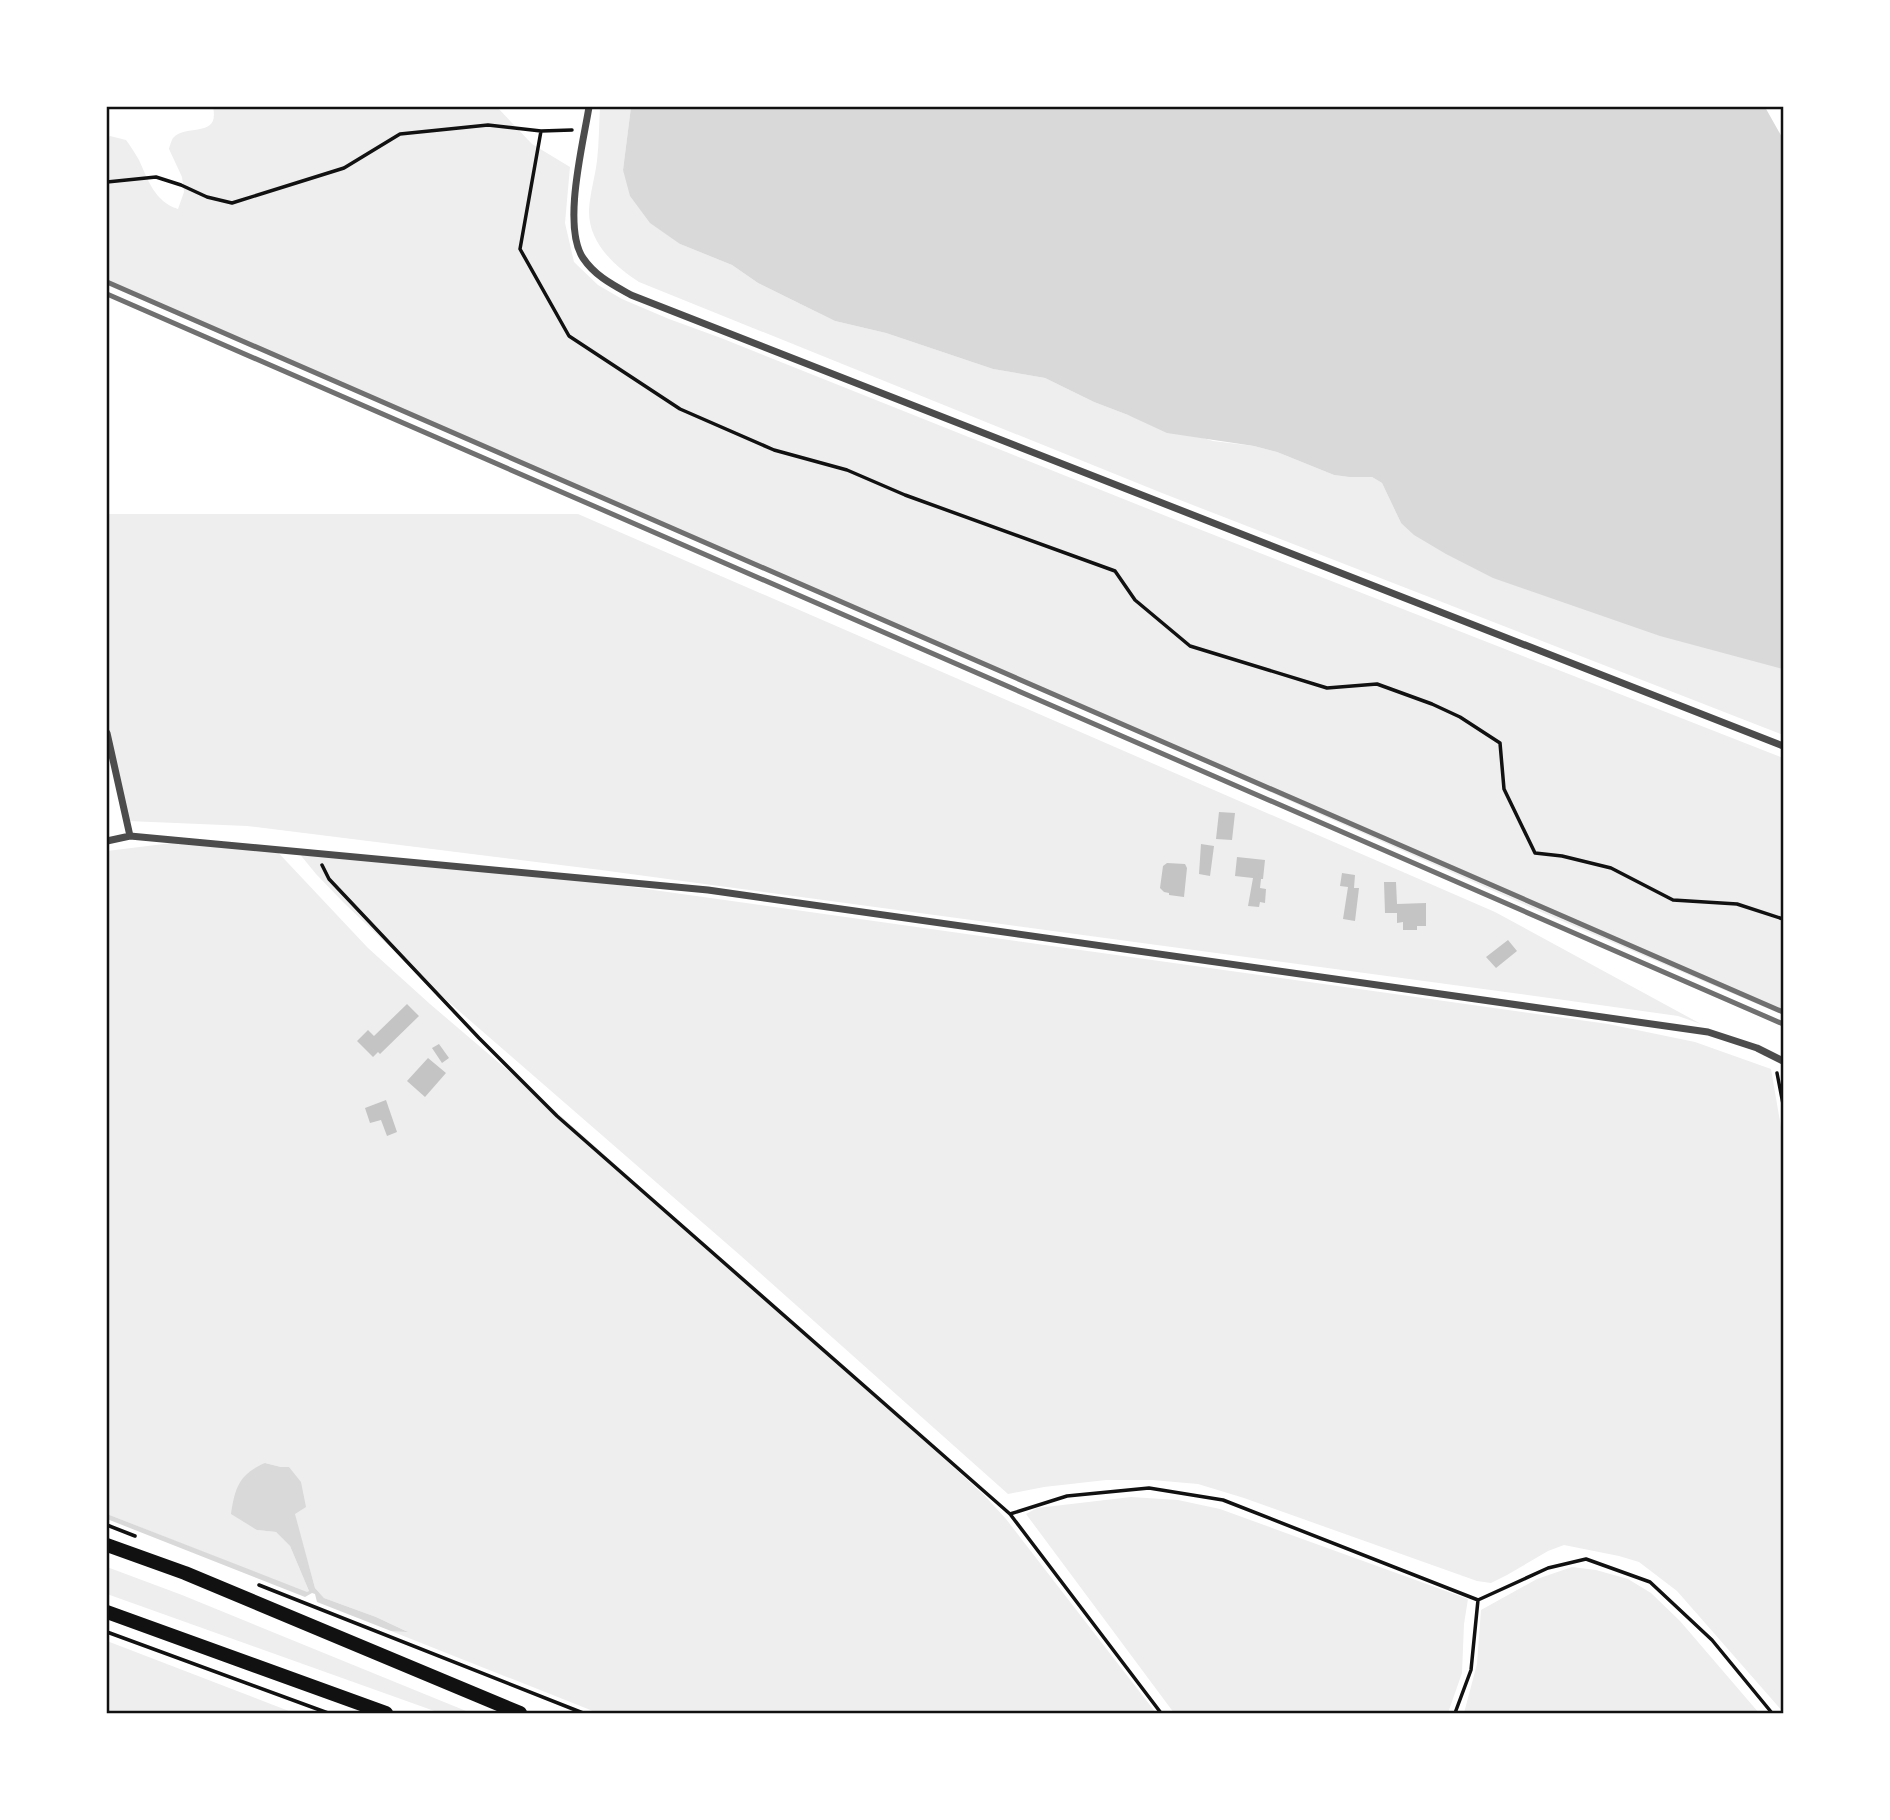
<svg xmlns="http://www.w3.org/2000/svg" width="1890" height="1820" font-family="Commissioner,sans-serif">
	<rect width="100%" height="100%" fill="#fff"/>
	<!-- green -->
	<path fill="#eee" d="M213 107H497L532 144 570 167 565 223 574 262 598 285 622 299 669 319 721 338 1181 522 1783 758V1015L1548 915 1317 813 858 607 107 285V138L110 136 126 140C131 147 135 153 139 160 148 180 155 202 178 209L184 192 182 177 169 149C169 148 172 139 173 138 186 123 220 139 213 107Z
		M600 107H631L623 170 680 244 732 265 758 283 835 321 886 333 993 369 1045 378 1094 402 1128 415 1213 441 1254 446 1277 452 1334 475 1349 477H1372L1382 483 1401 523 1783 669V735L1162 493 639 282C614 266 588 242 589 210 590 193 595 177 597 161 599 143 599 125 600 107Z
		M107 514H578L1495 912 1701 1024 1678 1016 1564 1000 601 870 247 826 128 821 107 730Z
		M172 843 272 846 368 948 430 1004 553 1109 875 1396 984 1495 1006 1519 1156 1713H598L391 1631H406L376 1617 324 1598 315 1588 281 1467 265 1463 257 1530 276 1532 290 1546 309 1591 307 1593 107 1514V851Z
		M305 849 589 881 1608 1024 1695 1042 1771 1069 1783 1139V1712L1677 1591 1639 1562 1619 1556 1564 1545 1548 1551 1507 1575 1491 1583 1477 1581 1244 1498 1198 1484 1152 1480H1106L1044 1487 1008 1494 741 1256 436 991 343 902 316 874 298 852Z
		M1131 1497 1178 1500 1220 1509 1468 1599 1464 1624 1462 1673 1448 1713H1174L1026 1514 1037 1508Z
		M107 1567 182 1595 471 1713H440L107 1594Z
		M1572 1567 1596 1570 1628 1579 1651 1593 1680 1621 1759 1713H1464L1477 1664 1481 1610 1537 1579Z
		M107 1641 294 1713H107Z"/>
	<!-- water -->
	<path fill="#d9d9d9" d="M631 107H1765L1783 139V669L1660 636 1493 578 1446 554 1414 535 1401 523 1382 483 1372 477H1349L1334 475 1277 452 1254 446 1167 433 1128 415 1094 402 1045 378 993 369 886 333 835 321 758 283 732 265 680 244 650 223 630 196 623 170Z
		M265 1463 281 1467H289L301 1482 306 1507 295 1514 315 1588 324 1598 376 1617 408 1632 391 1631 317 1602 315 1594 312 1593 305 1597 107 1519V1514L307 1592 309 1591 290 1546 276 1532 257 1530 231 1514C235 1488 239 1474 265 1463Z"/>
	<!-- building -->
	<path fill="#c4c4c4" d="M1219 812 1235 813 1232 840 1216 839Z
		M1201 844 1214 846 1210 876 1199 874Z
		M1237 857 1265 860 1263 879H1261L1260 888 1266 889 1265 903 1260 902 1259 907 1248 906 1253 878 1235 876Z
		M1167 863 1185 864 1187 868 1184 897 1169 895V893L1164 892 1160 888 1163 866Z
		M1342 873 1355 875 1354 888H1359L1355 921 1343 919 1348 887 1340 886Z
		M1384 882H1396L1397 904 1426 903V926H1417V930H1403V922L1397 923V913H1385Z
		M1508 940 1517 951 1496 968 1486 957Z
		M407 1004 419 1016 380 1054 378 1052 373 1057 357 1041 368 1030 374 1036Z
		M439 1044 449 1058 442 1063 432 1048Z
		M428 1058 446 1073 425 1097 407 1081Z
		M386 1100 397 1132 387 1136 381 1120 370 1123 365 1108Z"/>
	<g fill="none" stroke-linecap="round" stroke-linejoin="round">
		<!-- path -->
		<path stroke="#111" stroke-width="3.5" d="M572 130 541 131 520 249 569 336 680 409 774 450 847 470 905 495 1115 571 1135 600 1190 646 1327 688 1377 684 1432 704 1460 717 1500 743 1504 789 1535 853 1562 856 1611 868 1673 900 1737 904 1783 919
			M107 182 156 177 181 185 207 197 232 203 344 168 400 134 488 125 541 131
			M322 865 329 879 479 1038 557 1116 1010 1514 1161 1713
			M1777 1073 1783 1104
			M1010 1514 1067 1496 1149 1488 1223 1500 1478 1600 1548 1568 1586 1559 1650 1582 1712 1640 1772 1713
			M107 1525 135 1536
			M259 1585 583 1713
			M107 1632 328 1713
			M1455 1713 1471 1670 1478 1600"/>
		<!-- minor -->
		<path stroke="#4c4c4c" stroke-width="7" d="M589 107C583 144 562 226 583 258 595 276 613 285 631 295L1783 746
			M107 733 130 836
			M107 841 130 836 708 890 1708 1032 1757 1048 1783 1061"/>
		<!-- primary -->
		<path stroke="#111" stroke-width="14" d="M107 1545 185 1573 520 1713
			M107 1612 386 1713"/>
		<!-- rail -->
		<path stroke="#707070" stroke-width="5" d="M107 282 1783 1012
			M107 294 1783 1024"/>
	</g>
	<!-- border -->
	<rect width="1890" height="1820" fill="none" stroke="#ffffff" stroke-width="217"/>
	<rect x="108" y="108" width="1674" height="1604" fill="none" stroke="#111" stroke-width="2.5"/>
</svg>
